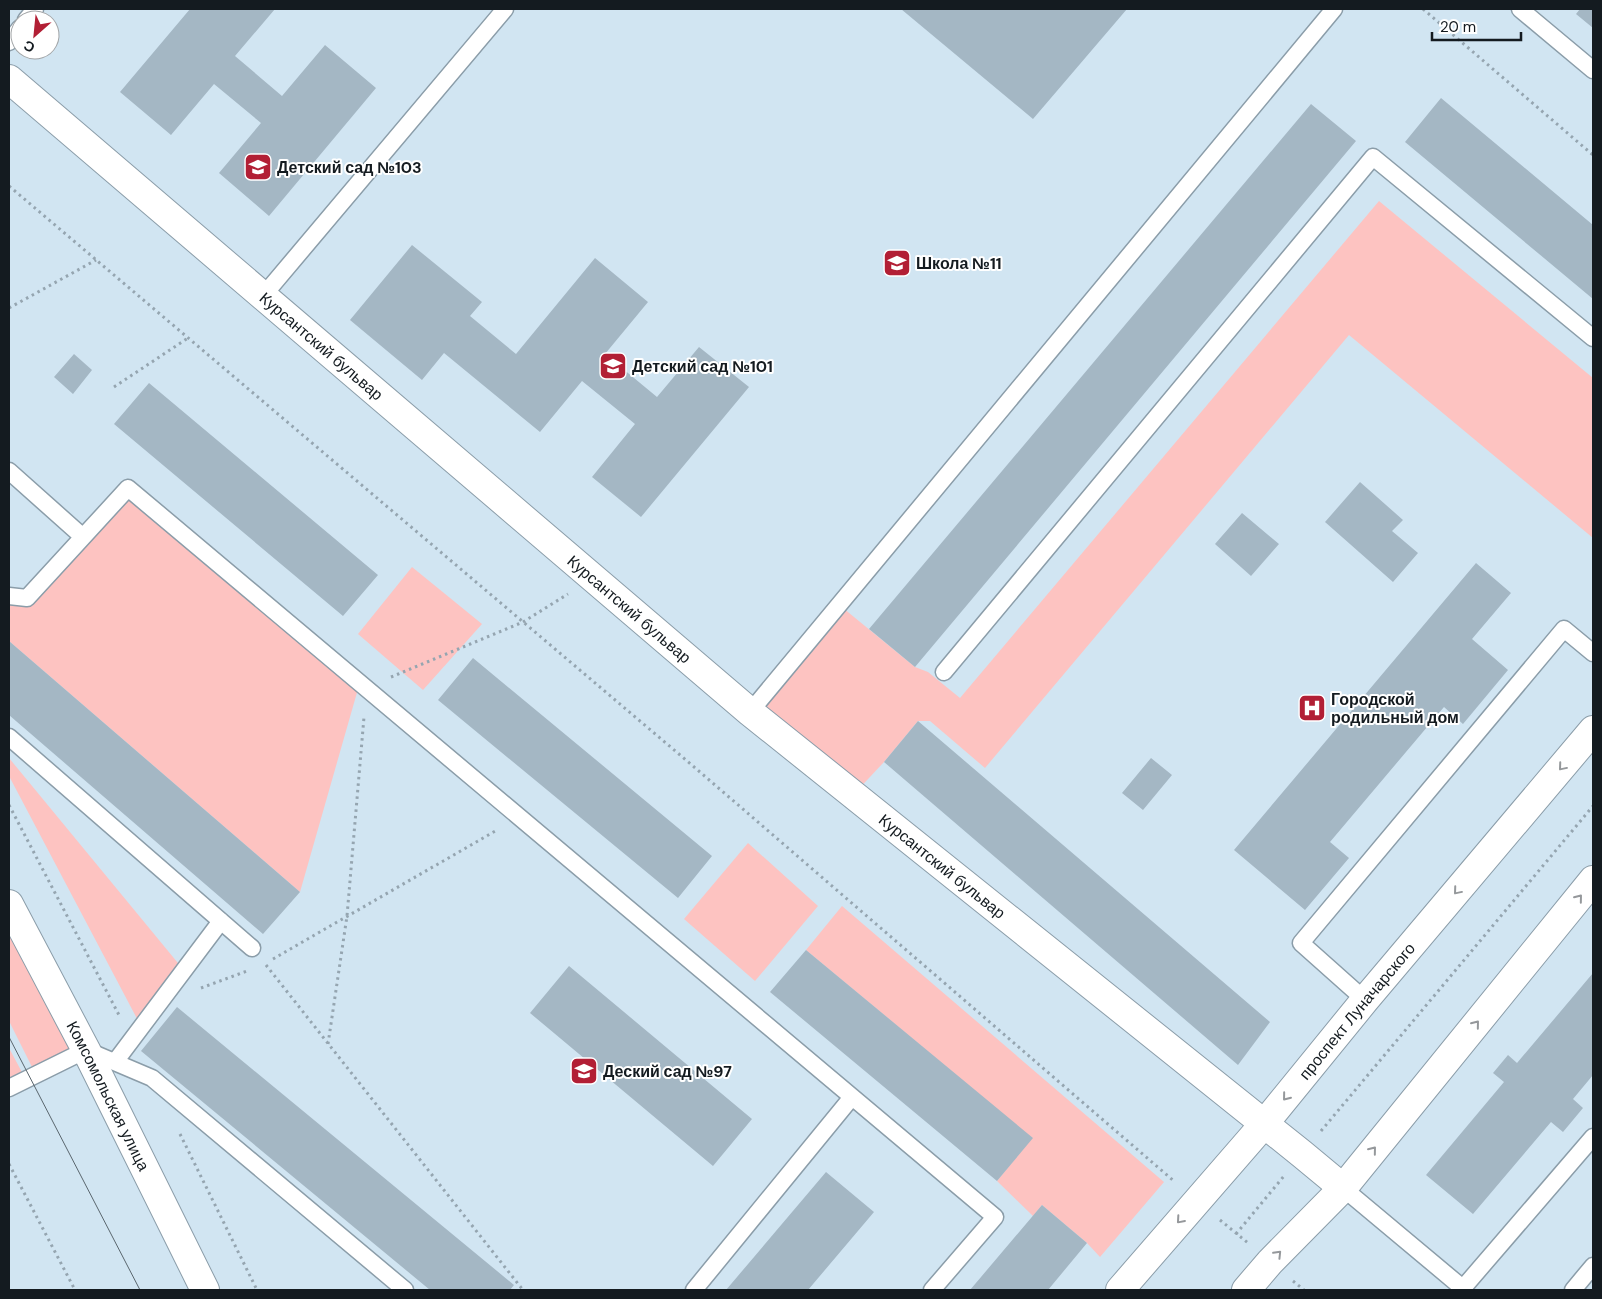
<svg xmlns="http://www.w3.org/2000/svg" width="1602" height="1299" font-family="'DM Sans',sans-serif">
	<rect width="100%" height="100%" fill="#d1e5f2"/>
	<!-- green -->
	<path fill="#fdc3c1" d="M1379 201 1593 378V538L1349 335 985 768 930 721H918L884 762 854 794 758 712 843 608 915 667 928 672 960 698Z
		M129 495 358 689 300 892 9 641V602L28 604Z
		M412 567 482 624 423 690 358 634Z
		M9 758 187 974 143 1030 9 776Z
		M748 843 818 906 755 981 684 919Z
		M842 906 1164 1182 1100 1257 1087 1243 1042 1205 1033 1216 997 1181 1032 1138 806 950Z
		M9 927 74 1050 34 1071 9 1021Z
		M9 1048 24 1076 9 1083Z"/>
	<!-- building -->
	<path fill="#a4b7c4" d="M190 9H275L235 56 282 96 325 45 376 88 269 216 219 173 261 123 214 84 171 135 120 92Z
		M901 9H1127L1033 119Z
		M1580 9H1593V28L1576 14Z
		M1441 98 1593 225V299L1405 142Z
		M1311 104 1356 141 915 667 869 629Z
		M412 245 482 302 470 316 516 354 595 258 648 302 605 354 657 397 699 347 749 387 641 517 592 477 635 424 582 381 540 432 444 353 422 380 350 320Z
		M74 354 92 370 73 394 54 377Z
		M149 383 378 575 343 616 114 424Z
		M1360 482 1403 520 1392 531 1418 553 1393 582 1325 522Z
		M1242 513 1279 544 1251 576 1215 544Z
		M1476 563 1511 593 1472 639 1508 670 1463 724 1444 707 1330 842 1349 858 1305 910 1234 850Z
		M9 641 300 892 263 934 9 715Z
		M473 658 712 856 678 898 438 700Z
		M918 721 1270 1022 1238 1065 884 762Z
		M1151 758 1172 775 1143 810 1122 793Z
		M806 950 1033 1138 997 1181 770 992Z
		M569 966 752 1119 713 1166 530 1013Z
		M1593 973V1075L1573 1099 1583 1108 1563 1132 1551 1122 1473 1214 1426 1175 1504 1082 1493 1073 1508 1055 1517 1063Z
		M177 1007 514 1285 510 1290H430L141 1051Z
		M826 1172 874 1212 808 1290H726Z
		M1042 1205 1087 1243 1048 1290H970Z"/>
	<g fill="none" stroke-linecap="round" stroke-linejoin="round">
		<!-- service casing -->
		<g stroke="#8b9da9" stroke-width="19">
			<path id="service" d="M1520 9 1593 70
				M26 20 35 9
				M9 42 20 28
				M263 296 505 9
				M9 471 83 537 27 598 9 596
				M83 537 128 488 995 1217 932 1290
				M944 672 1373 157 1593 338
				M750 712 1334 9
				M9 737 252 948
				M1365 1000 1301 943 1564 629 1593 653
				M115 1062 221 921
				M9 1088 86 1050 152 1078 405 1290
				M1343 1188 1465 1290
				M1463 1288 1593 1137
				M694 1290 852 1097
				M1573 1290 1593 1266"/>
		</g>
		<!-- minor casing -->
		<g stroke="#8b9da9" stroke-width="30">
			<g id="minor">
				<path id="s1" d="M9 79 750 712 1302 1154 1343 1188"/>
				<path id="s2" d="M1120 1290 1264 1124 1365 1000 1593 730"/>
				<path d="M1246 1290 1270 1262 1343 1188 1593 880"/>
			</g>
		</g>
		<!-- tertiary casing -->
		<g stroke="#8b9da9" stroke-width="30">
			<g id="tertiary">
				<path id="s3" d="M9 904 86 1050 205 1290"/>
			</g>
		</g>
		<!-- path -->
		<path stroke="#95a5b0" stroke-width="3" stroke-dasharray="2.5 4" stroke-linecap="butt" d="M1423 9 1593 155
			M9 186 693 766 1175 1182
			M9 308 96 260
			M114 387 188 338
			M391 677 523 622 568 594
			M9 805 120 1017
			M273 959 497 830
			M266 965 523 1290
			M201 988 247 971
			M328 1044 347 916 364 717
			M1321 1131 1593 806
			M180 1134 257 1290
			M9 1164 75 1290
			M1220 1220 1248 1243
			M1236 1234 1284 1176
			M1293 1281 1304 1290"/>
		<!-- service -->
		<use href="#service" stroke="#fff" stroke-width="16"/>
		<!-- minor -->
		<use href="#minor" stroke="#fff" stroke-width="28"/>
		<!-- tertiary -->
		<use href="#tertiary" stroke="#fff" stroke-width="28"/>
		<!-- tram -->
		<path stroke="#5a666e" stroke-width="1" d="M9 1037 140 1290"/>
	</g>
	<!-- one-way arrows -->
	<defs><path id="oneway-chevron" d="M-2-3.5L2.5 0L-2 3.5" fill="none" stroke-width="1.6" stroke-linecap="round" stroke-linejoin="round" transform="scale(1.25)"/></defs>
	<g stroke="#95989b">
		<use href="#oneway-chevron" transform="translate(1562 767) rotate(130)"/>
		<use href="#oneway-chevron" transform="translate(1457 891) rotate(130)"/>
		<use href="#oneway-chevron" transform="translate(1579 898) rotate(-51)"/>
		<use href="#oneway-chevron" transform="translate(1476 1024) rotate(-51)"/>
		<use href="#oneway-chevron" transform="translate(1286 1097) rotate(129)"/>
		<use href="#oneway-chevron" transform="translate(1373 1150) rotate(-51)"/>
		<use href="#oneway-chevron" transform="translate(1180 1220) rotate(131)"/>
		<use href="#oneway-chevron" transform="translate(1278 1254) rotate(-46)"/>
	</g>
	<!-- icons -->
	<defs>
		<g id="school-square" transform="scale(1.4375)"><rect x="-9" y="-9" width="18" height="18" rx="4" fill="#b21f35" stroke="#fff"/><path d="M0-5L7-2L0 1L-7-2ZM-4 1L0 2.5L4 1V4Q0 6-4 4Z" fill="#fff"/></g>
		<g id="hospital-square" transform="scale(1.4375)"><rect x="-9" y="-9" width="18" height="18" rx="4" fill="#b21f35" stroke="#fff"/><path d="M-5-5h3v3.5h4V-5h3V5h-3V1.5h-4V5h-3Z" fill="#fff"/></g>
	</defs>
	<g fill-rule="evenodd">
		<use href="#school-square" x="258" y="167"/>
		<use href="#school-square" x="897" y="263"/>
		<use href="#school-square" x="613" y="366"/>
		<use href="#hospital-square" x="1312" y="708"/>
		<use href="#school-square" x="584" y="1071"/>
	</g>
	<g text-anchor="middle" dominant-baseline="central" stroke-width="4" stroke-linejoin="round" paint-order="stroke">
		<!-- poi labels -->
		<g font-size="16" font-weight="bold" fill="#141b20" stroke="#fff" text-anchor="start">
			<text x="277" y="167">Детский сад №103</text>
			<text x="916" y="263">Школа №11</text>
			<text x="632" y="366">Детский сад №101</text>
			<text x="1331" y="699">Городской<tspan x="1331" dy="18">родильный дом</tspan></text>
			<text x="603" y="1071">Деский сад №97</text>
		</g>
		<!-- street labels -->
		<g font-size="16" fill="#141b20" stroke="#fff">
			<text stroke="none"><textPath href="#s1" startOffset="411">Курсантский бульвар</textPath></text>
			<text stroke="none"><textPath href="#s1" startOffset="816">Курсантский бульвар</textPath></text>
			<text stroke="none"><textPath href="#s1" startOffset="1221">Курсантский бульвар</textPath></text>
			<text stroke="none"><textPath href="#s2" startOffset="366">проспект Луначарского</textPath></text>
			<text stroke="none"><textPath href="#s3" startOffset="216">Комсомольская улица</textPath></text>
		</g>
	</g>
	<!-- border -->
	<rect width="1602" height="1299" fill="none" stroke="#141b20" stroke-width="20"/>
	<!-- north arrow -->
	<g transform="translate(35 35) rotate(207)"><circle r="24" fill="#ffffff" stroke="#a1a4a6"/>
	<path d="M0-4L9 19L0 12L-9 19Z" fill="#b21f35"/>
	<text y="-8" font-size="14" font-weight="bold" text-anchor="middle" fill="#141b20">С</text>
	</g>
	<!-- scale -->
	<path d="M1432 32v8h89v-8" fill="none" stroke="#141b20" stroke-width="2.5"/>
	<text x="1440" y="32" font-size="15" fill="#141b20" stroke="#ffffff" stroke-width="4" paint-order="stroke">20 m</text>
</svg>
